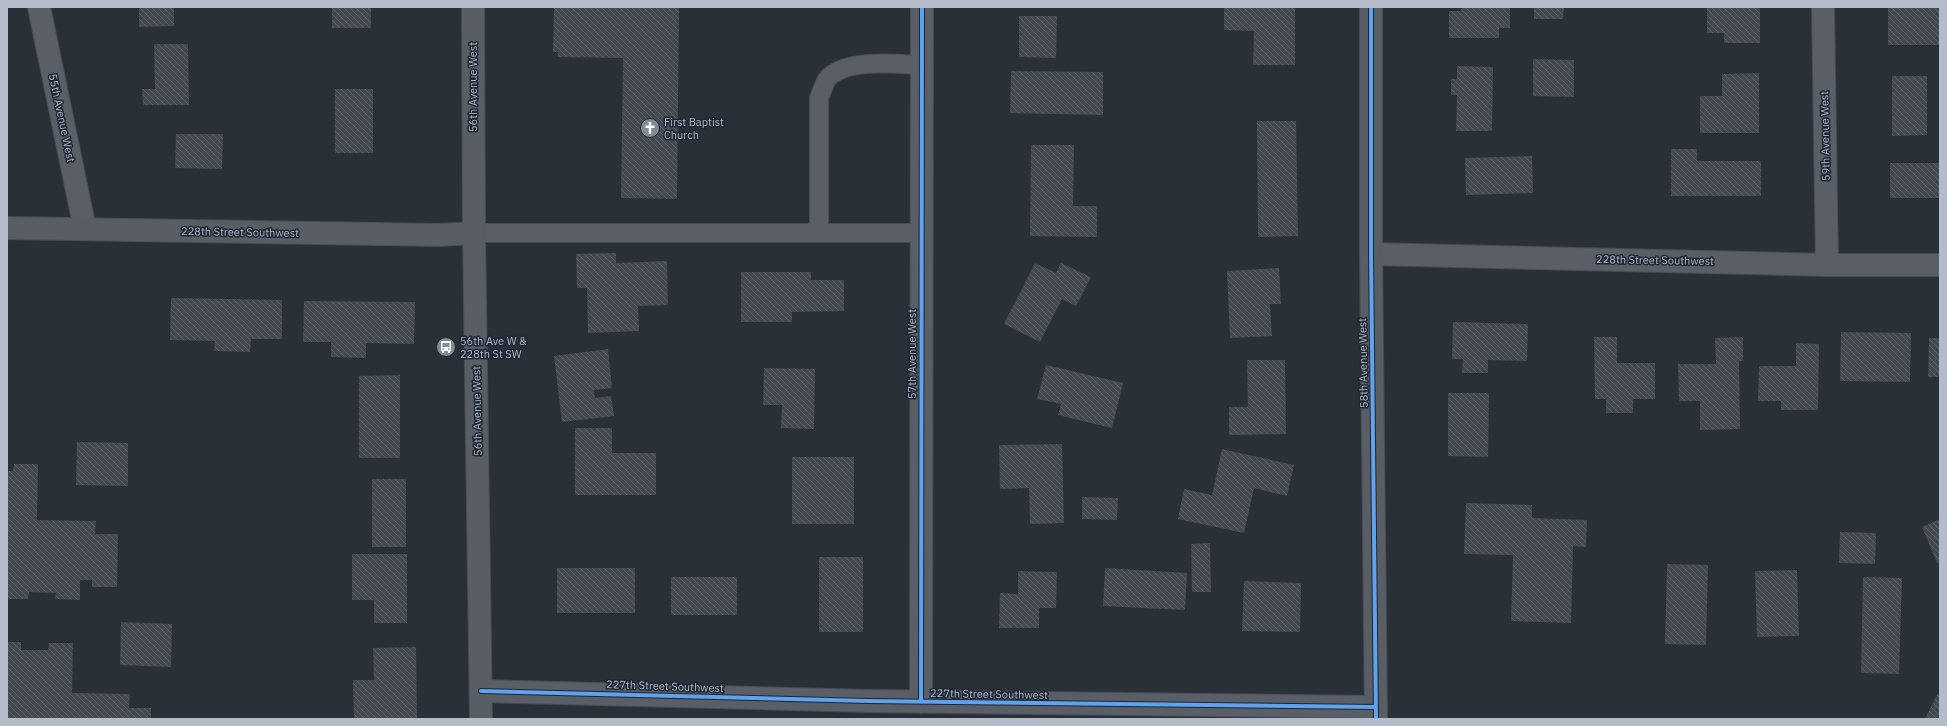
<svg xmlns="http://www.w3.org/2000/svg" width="1947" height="726" font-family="'IBM Plex Sans',sans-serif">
	<defs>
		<pattern id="building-back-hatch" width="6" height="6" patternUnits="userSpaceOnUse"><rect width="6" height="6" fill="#444950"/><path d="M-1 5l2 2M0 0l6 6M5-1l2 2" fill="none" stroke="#5d6168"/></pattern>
	</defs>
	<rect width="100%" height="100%" fill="#2a3038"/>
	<!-- building -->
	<path fill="url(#building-back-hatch)" d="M139 7H174V26L139 27Z
		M332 7H371V28H332Z
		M554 7H679L677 199 621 198 623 58 558 57V52H553Z
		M1224 7H1295V65H1253L1254 31 1224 30Z
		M1462 7 1510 8V28H1499V38H1449V11H1461Z
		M1534 7H1564L1563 19H1534Z
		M1707 7H1760V43H1724V33H1707Z
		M1888 7H1940V45H1888Z
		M1019 16H1057L1056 58 1019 57Z
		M154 44H188L189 105H143L142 89H155Z
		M1533 59 1574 60V97L1533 96Z
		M1457 66 1493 67 1492 131H1456L1457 95H1451V79H1457Z
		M1011 71 1103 72V115L1010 113Z
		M1759 73V133H1700V96H1722V74Z
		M1892 76H1927V135L1892 136Z
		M335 89H373V153H335Z
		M1257 121H1296L1298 236 1258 237Z
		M176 134H223L222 169 175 168Z
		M1031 145H1074L1073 206H1097V237L1030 236Z
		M1671 149H1697V161H1761V196H1671Z
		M1532 156 1533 193 1466 195 1465 158Z
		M1890 163H1940V198H1890Z
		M616 253V263L667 261 668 305 638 306 639 331 588 333 587 288H577L576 254Z
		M1035 263 1056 273 1061 263 1091 277 1076 306 1062 299 1040 342 1004 324Z
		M1279 268 1281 304H1270L1272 336 1230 338 1227 271Z
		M741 272H811V280H844V311L792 312V322H741Z
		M171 298 282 300V339H251L250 352 214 351 215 341 170 340Z
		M304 301 415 302 414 344 366 343V358L331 357V342H303Z
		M1453 322 1528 324 1527 361 1488 360V373H1462L1463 359H1452Z
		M1841 332 1911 333 1910 382 1840 381Z
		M1594 337H1617V363H1655V399H1633V413H1606V399H1595Z
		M1743 337V361H1739L1740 429 1700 430V401H1679L1678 364H1716L1715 338Z
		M1929 338H1940V377H1928Z
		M1796 343 1819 344 1818 410H1781V401H1758L1759 366H1796Z
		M608 349 612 388 594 390 595 398 611 396 614 416 562 422 554 356Z
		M1247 360H1285L1286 434 1229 435V407H1248Z
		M1046 365 1123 383 1112 428 1058 415 1061 404 1037 399Z
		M764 368 815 369 814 429 781 428 782 405H763Z
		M400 375V458H359V376Z
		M1448 393H1489L1488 457 1448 456Z
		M575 428H612V453H656V495H575Z
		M77 442 128 443V486L76 485Z
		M1062 444 1064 523 1030 524 1029 488 1000 489 999 445Z
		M1222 449 1294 465 1287 496 1254 488 1244 533 1178 519 1184 489 1212 495Z
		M792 457H854V524H792Z
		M14 464H38L37 520 96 521 95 534H118L117 587H92V580H80V600L55 599 56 593 29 592 28 599H7V471H13Z
		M372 479H406V547H372Z
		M1082 497 1118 498 1117 520 1082 519Z
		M1466 503 1532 505V518L1587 520 1586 547 1573 546 1571 623 1511 621 1513 555 1464 554Z
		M1940 519V562L1937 563 1922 527Z
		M1840 532 1876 533 1875 564 1839 563Z
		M1210 543 1211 592H1192L1191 544Z
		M352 554H407V623H374V600H352Z
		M819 557H863V632H819Z
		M1667 564 1708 565 1706 645 1665 644Z
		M557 568H635V613H557Z
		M1105 568 1187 573 1185 610 1103 606Z
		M1797 570 1799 636 1757 637 1755 571Z
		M1018 571 1057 572 1056 608H1039V628H999L1000 593 1018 594Z
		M671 577H737V615H671Z
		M1863 577 1902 578 1899 674 1861 673Z
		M1244 581 1301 583 1300 632 1242 631Z
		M121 622 172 624 171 667 120 665Z
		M7 642H21V650H48L49 643H73L72 693 130 694 129 708H151V719H7Z
		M416 647 417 719H354L353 680H374L373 648Z
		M1937 694 1940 695V719H1925Z"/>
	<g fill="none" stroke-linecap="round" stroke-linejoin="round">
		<!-- lane casing -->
		<g stroke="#484c53" stroke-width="20">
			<path id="lane" d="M474 233H922
				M819 233V98C822 92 824 83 828 78 848 58 896 64 922 65"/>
		</g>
		<!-- street casing -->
		<g stroke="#484c53" stroke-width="24">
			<path id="street" d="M39 7 85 229
				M1823 7 1827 265
				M1371 254 1827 265H1940
				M481 691 868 701 1376 707
				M921 702 922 7"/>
		</g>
		<!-- secondary casing -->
		<g stroke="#484c53" stroke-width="24">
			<path id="secondary" d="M473 7 474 233 481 719
				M1371 7V254L1376 719
				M7 228 439 235 474 233"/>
		</g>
		<!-- lane -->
		<use href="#lane" stroke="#5a5e66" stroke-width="18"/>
		<!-- street -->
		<use href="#street" stroke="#5a5e66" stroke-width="22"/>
		<!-- secondary -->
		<use href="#secondary" stroke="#595d64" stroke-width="22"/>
		<!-- cycleway casing -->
		<g stroke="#1d2633" stroke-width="6">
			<path id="cycleway" d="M1371 7V254L1376 719
				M481 691 868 701 1376 707
				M921 702 922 7"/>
		</g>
		<!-- cycleway -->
		<use href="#cycleway" stroke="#60a3ed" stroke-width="4"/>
	</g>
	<!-- icons -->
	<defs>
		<g id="church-disc" transform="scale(1)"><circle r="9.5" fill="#848b96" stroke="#1d2633"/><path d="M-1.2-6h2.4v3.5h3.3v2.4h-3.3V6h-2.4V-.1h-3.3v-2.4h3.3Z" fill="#fff"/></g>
		<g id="bus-disc" transform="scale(1)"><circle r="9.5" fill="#848b96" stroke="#1d2633"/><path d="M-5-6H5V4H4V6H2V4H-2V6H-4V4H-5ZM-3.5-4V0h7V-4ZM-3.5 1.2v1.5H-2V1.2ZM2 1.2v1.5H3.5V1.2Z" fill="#fff"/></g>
	</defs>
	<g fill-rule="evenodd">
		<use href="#church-disc" x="650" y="128"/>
		<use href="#bus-disc" x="446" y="347"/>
	</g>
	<g text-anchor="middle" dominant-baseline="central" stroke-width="3" stroke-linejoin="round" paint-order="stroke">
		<!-- street labels -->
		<g font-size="11" fill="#b4bcc9" stroke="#1d2633">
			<text transform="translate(473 87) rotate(-90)">56th Avenue West</text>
			<text transform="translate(62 118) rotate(78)">55th Avenue West</text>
			<text transform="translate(1825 136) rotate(-91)">59th Avenue West</text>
			<text transform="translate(240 232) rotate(1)">228th Street Southwest</text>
			<text transform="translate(1655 260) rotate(1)">228th Street Southwest</text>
			<text transform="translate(912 354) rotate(-90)">57th Avenue West</text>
			<text transform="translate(1363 363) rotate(-91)">58th Avenue West</text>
			<text transform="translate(477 411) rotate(-91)">56th Avenue West</text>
			<text transform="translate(665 686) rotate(2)">227th Street Southwest</text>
			<text transform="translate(989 694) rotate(1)">227th Street Southwest</text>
		</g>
		<!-- poi labels -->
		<g font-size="11" fill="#b4bcc9" stroke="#1d2633" text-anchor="start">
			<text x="664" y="122">First Baptist<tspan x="664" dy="13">Church</tspan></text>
			<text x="460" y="341">56th Ave W &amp;<tspan x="460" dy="13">228th St SW</tspan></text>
		</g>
	</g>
	<!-- border -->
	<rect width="1947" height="726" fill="none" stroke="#b4bcc9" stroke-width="16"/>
</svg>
